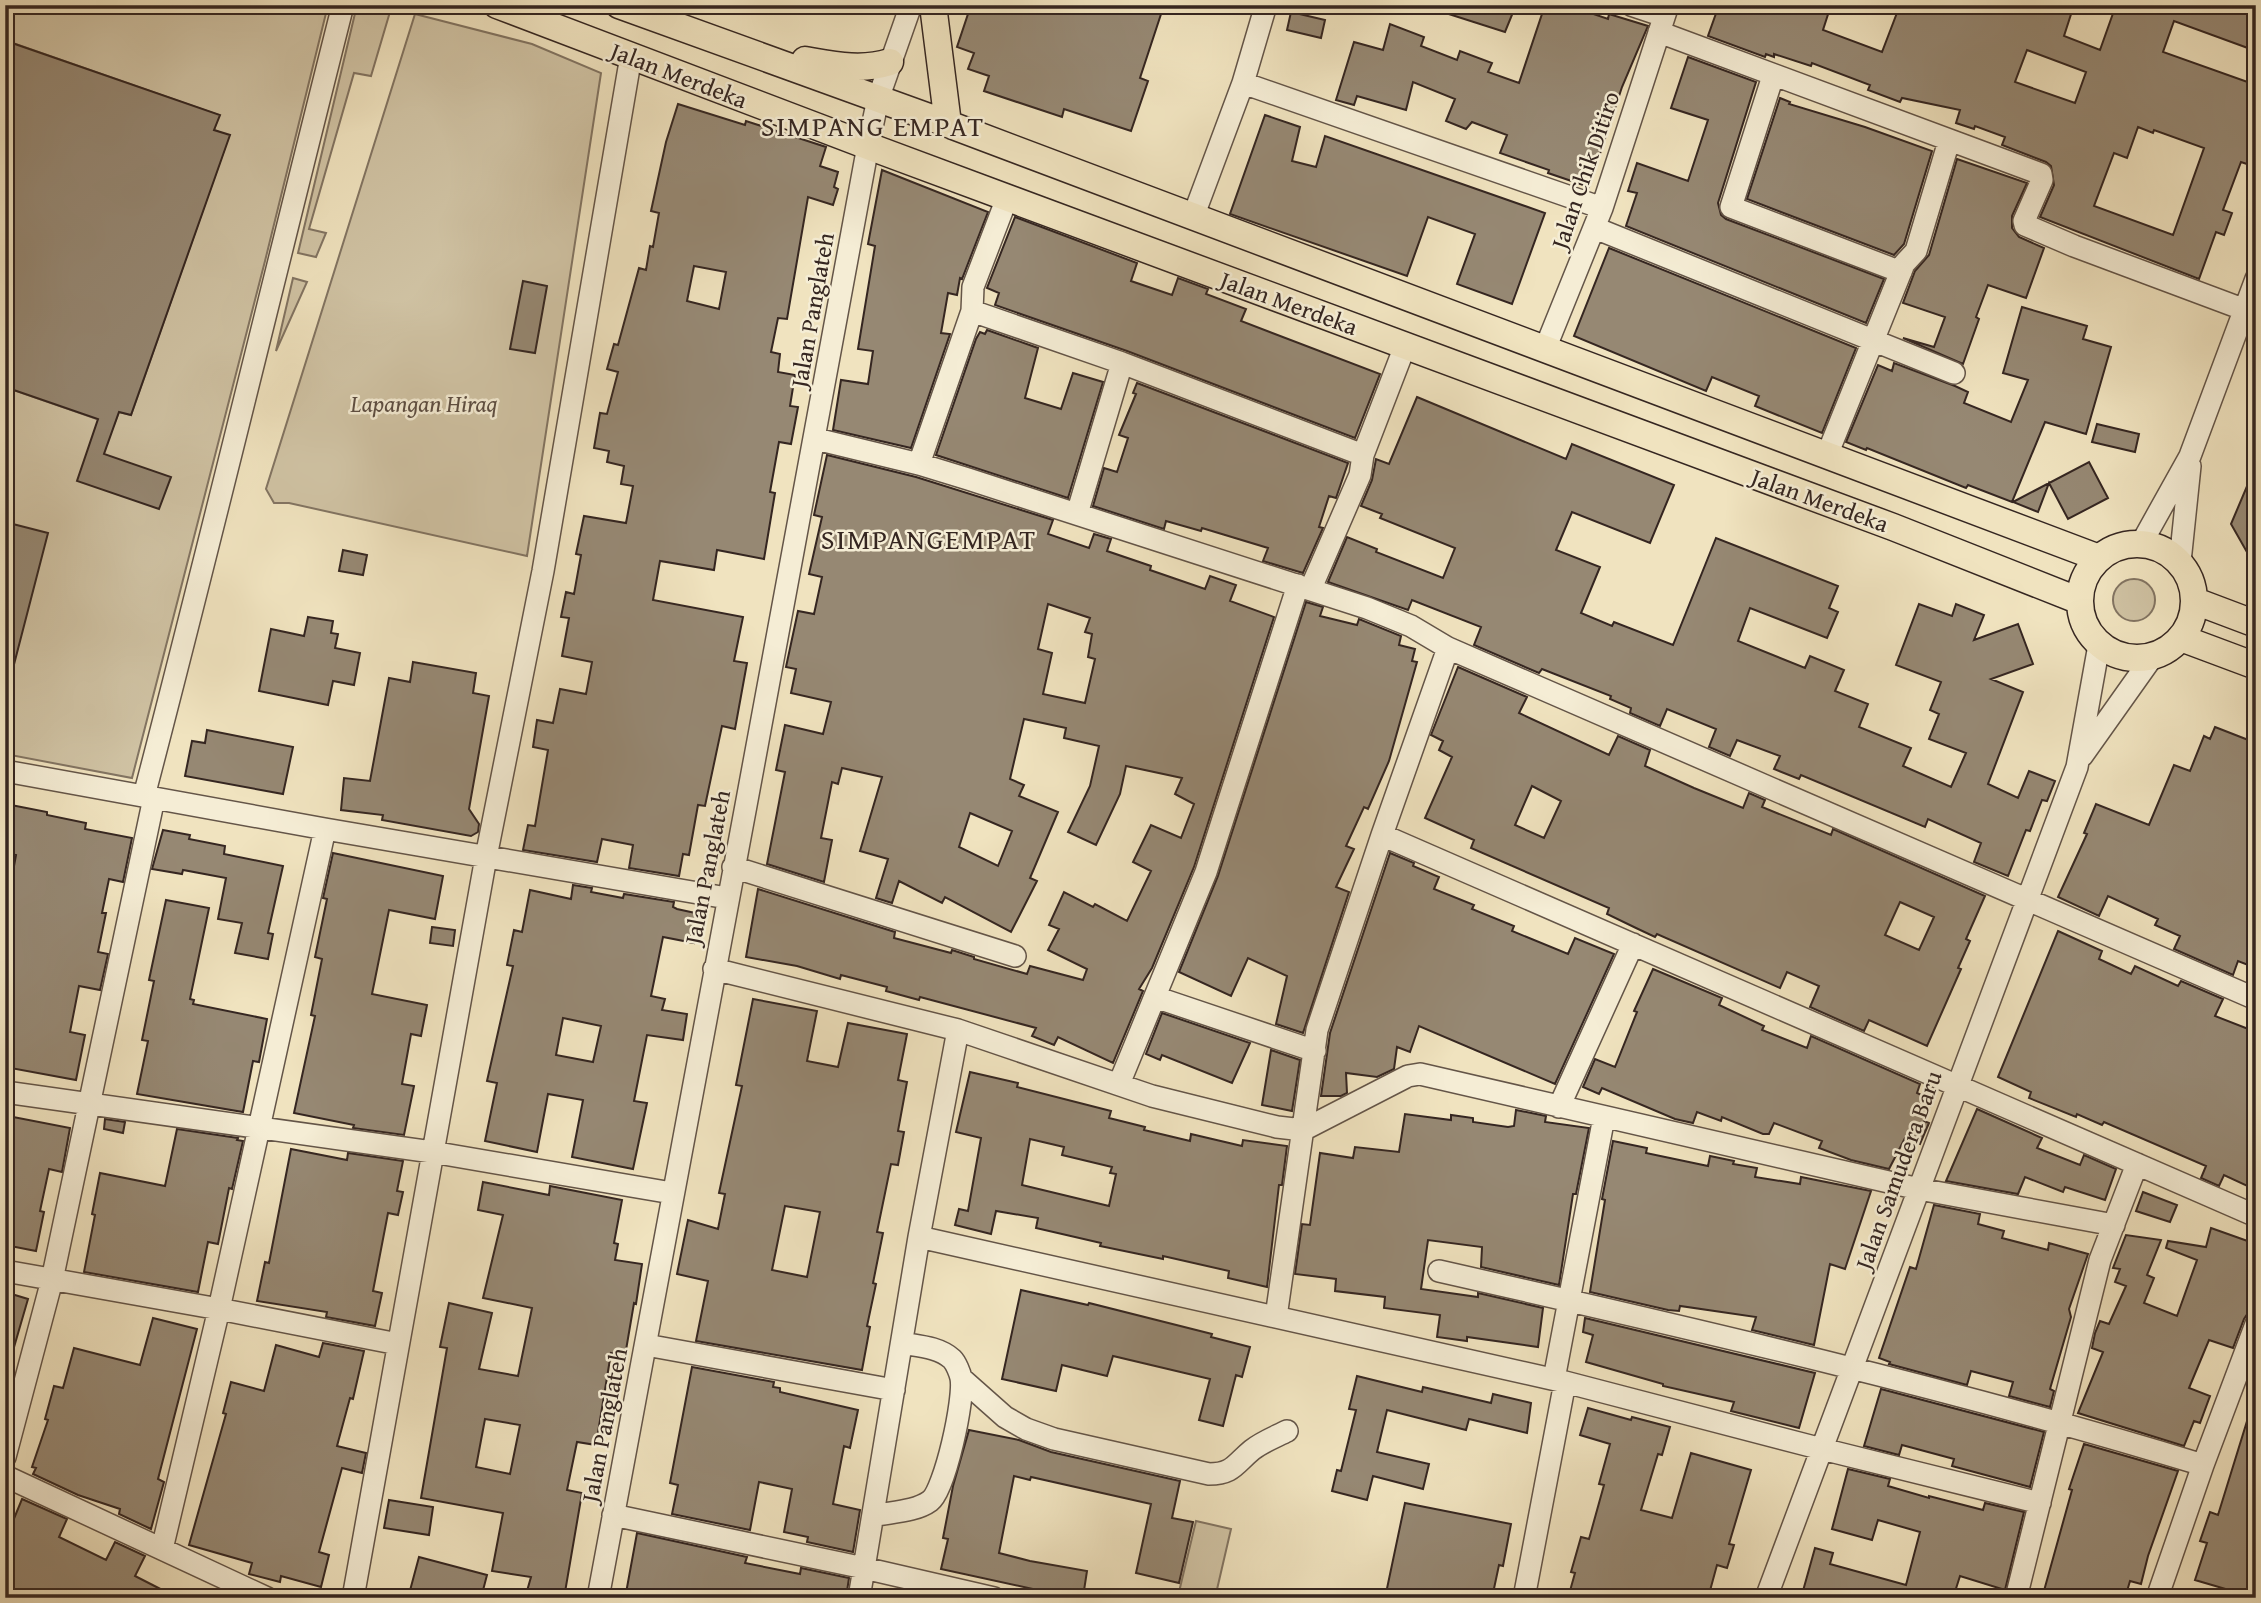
<svg xmlns="http://www.w3.org/2000/svg" width="2261" height="1603" font-family="'Gentium Book Plus',serif">
	<rect width="100%" height="100%" fill="#f0e3bf"/>
	<filter id="stains"><feTurbulence type="fractalNoise" baseFrequency=".00286" numOctaves="4"/><feColorMatrix values="0 0 0 0 .2 0 0 0 0 .09 0 0 0 0 .02 0 0 0 .5 -.17"/></filter>
	<radialGradient id="worn" r=".72"><stop offset=".6" stop-color="#630" stop-opacity="0"/><stop offset="1" stop-color="#630" stop-opacity=".3"/></radialGradient>
	<!-- green -->
	<path fill="#d0c3a4" stroke="#827462" stroke-width="2" d="M5 5H328L265 261 132 778 5 754V387L114 425 119 412 131 415 229 136 214 130 219 115 13 43 5 64Z
		M357 5H392L371 76 354 73 309 229 326 233 316 257 298 253Z
		M415 14 532 44 601 73 527 556 289 503H274L266 489Z
		M293 278 307 282 276 351Z
		M2113 600a21 21 0 1 1 42 0a21 21 0 1 1-42 0Z
		M1196 1521 1231 1529 1215 1598 1179 1592Z"/>
	<!-- building -->
	<path fill="#968873" stroke="#352621" stroke-width="2" fill-rule="evenodd" d="M971 5H1164L1140 78 1148 81 1131 131 1064 109 1062 117 984 91 989 76 968 69 974 53 957 47Z
		M1433 5H1516L1505 32 1433 9Z
		M1545 5H1567L1608 19 1609 14 1648 26 1622 87 1589 187 1548 173 1549 170 1500 153 1507 135 1472 122 1466 129 1446 121 1455 99 1413 82 1406 110 1357 96 1354 105 1336 100 1354 42 1383 50 1390 24 1424 37 1421 46 1457 60 1460 51 1492 63 1488 72 1519 83Z
		M1719 5H1831L1823 30 1882 52 1900 5H2074L2064 36 2100 50 2116 5H2231L2256 14V51L2174 21 2163 52 2256 85V167L2241 162 2223 210 2232 213 2224 235 2216 232 2199 279 2040 217 2054 185 2051 166 2046 162 2002 145 2005 137 1975 126 1974 129 1956 123 1960 110 1902 98 1900 102 1868 90 1870 85 1812 63 1811 66 1774 54V57L1766 54 1765 57 1708 36ZM2027 50 2086 72 2075 103 2015 82ZM2138 127 2153 133 2154 130 2204 148 2173 235 2094 206 2114 153 2127 158Z
		M1291 12 1325 20 1321 38 1287 30Z
		M12 43 220 115 214 130 230 135 131 415 119 412 104 454 171 477 159 509 77 481 98 419 5 387V64Z
		M1688 57 1756 82 1718 203 1721 215 1726 219 1884 279 1866 323 1626 226 1637 193 1628 191 1637 163 1688 181 1708 120 1671 108Z
		M1780 98 1790 102 1789 104 1865 127 1932 151 1904 244 1894 255 1747 199Z
		M678 104 745 125 746 121 826 147 820 166 838 172 834 187 838 189 833 205 808 197 787 319 778 318 771 352 780 354 778 372 795 375 790 406 798 407 791 444 779 442 770 492 775 493 764 559 717 550 714 570 660 561 653 600 743 617 734 661 747 663 735 729 722 726 705 806 698 805 689 855 683 854 679 876 629 868 633 845 602 839 597 862 523 850 528 825 535 826 548 750 533 747 537 720 553 723 560 689 586 694 592 662 562 656 569 618 561 617 566 592 574 594 581 555 576 554 584 516 626 523 633 486 621 484 624 466 607 462 609 451 594 448 600 413 607 414 618 372 607 369 614 344 618 345 639 268 646 270 650 246 653 247 659 213 651 211 666 142ZM694 266 726 272 719 309 687 301Z
		M1265 115 1300 127 1292 161 1316 167 1325 136 1545 213 1512 304 1457 284 1475 234 1428 217 1407 276 1230 214Z
		M1957 159 2027 183 2012 216V228L2019 237 2044 248 2026 298 1988 285 1976 317 1979 319 1963 364 1903 338 1934 347 1945 317 1903 303 1915 271 1929 255Z
		M882 170 988 212 962 279 960 278 957 295 948 293 941 333 950 334 911 448 833 430 841 380 868 384 873 351 858 349 875 246 868 244Z
		M1015 217 1137 263 1131 281 1172 295 1178 278 1208 289 1206 294 1246 309 1241 321 1380 374 1355 438 1127 351 995 305 999 293 987 288Z
		M1609 248 1856 348 1822 433 1755 406 1759 396 1712 377 1706 391 1574 336Z
		M523 281 547 286 535 353 510 349Z
		M2022 307 2087 326 2083 339 2111 347 2086 434 2045 422 2012 502 1968 485 1966 488 1867 448 1866 450 1846 442 1878 365 1892 371 1894 363 1955 386 1968 392 1964 403 2011 422 2028 380 2003 373Z
		M987 330 1038 348 1025 398 1061 409 1073 373 1103 382 1068 498 936 455 976 339 980 332 985 334Z
		M1137 383 1348 463 1336 498 1329 496 1319 527 1323 528 1303 573 1263 561 1268 548 1202 528 1201 531 1166 521 1164 529 1093 506 1104 468 1117 472 1128 438 1119 435 1136 394 1133 393Z
		M1417 397 1566 459 1572 444 1674 485 1650 543 1572 512 1556 550 1600 567 1581 613 1612 626 1614 622 1673 645 1716 538 1838 586 1829 608 1838 612 1827 638 1750 608 1738 641 1805 668 1810 656 1844 670 1835 691 1868 704 1859 727 1911 748 1903 766 1951 787 1966 753 1929 739 1939 714 1930 710 1941 682 1896 665 1919 604 1952 616 1956 604 1984 615 1974 640 2018 624 2033 664 1991 679 2023 692 1988 784 2018 798 2029 771 2055 781 2047 801 2042 800 2030 831 2026 830 2008 876 1974 862 1981 843 1928 819 1925 827 1801 775 1799 779 1774 769 1780 756 1737 740 1730 756 1709 747 1716 729 1667 709 1660 726 1630 713 1631 708 1610 699 1611 696 1542 669 1539 673 1474 645 1481 627 1412 600 1408 610 1328 582 1347 537 1377 549 1376 552 1443 578 1455 548 1380 518 1382 514 1361 506 1372 480 1376 459 1389 464Z
		M2097 424 2139 434 2135 452 2092 442Z
		M827 455 916 477 1053 520 1048 534 1089 548 1094 534 1111 539 1107 551 1151 566 1150 570 1205 589 1210 576 1236 585 1230 601 1274 617 1194 867 1152 968 1139 989 1143 991 1113 1063 1058 1037 1054 1045 1032 1036 1036 1028 920 997 919 1000 886 991 887 987 841 975 840 979 797 966 746 957 758 889 895 932 894 938 951 953 952 950 974 957V959L1027 974 1030 966 1083 980 1087 969 1048 950 1059 929 1049 925 1064 892 1093 907 1095 904 1127 921 1151 871 1133 862 1151 825 1181 838 1194 804 1175 794 1182 778 1126 766 1120 794 1096 845 1068 832 1090 786 1099 746 1064 738 1066 728 1024 719 1010 779 1024 785 1019 796 1058 812 1030 878 1037 881 1011 932 945 897 942 903 899 881 892 903 876 898 888 859 860 851 882 777 842 768 838 784 832 782 821 838 832 840 824 882 767 864 785 772 776 770 785 725 823 734 831 702 791 693 796 669 786 667 798 611 814 614 822 577 809 574 822 517 814 515ZM1048 604 1090 618 1085 632 1092 634 1088 657 1095 659 1085 703 1043 694 1052 653 1038 649ZM970 813 1012 831 998 866 959 847Z
		M2089 462 2108 498 2068 519 2049 483 2038 512 2013 502Z
		M2256 465V568L2231 524Z
		M5 522 48 533 11 676H5Z
		M343 550 367 555 363 575 339 571Z
		M1306 602 1323 607 1320 616 1357 625 1359 619 1401 636 1399 645 1415 649 1412 661 1417 662 1389 761 1368 809 1364 807 1346 846 1354 849 1336 887 1349 892 1303 1033 1276 1024 1287 976 1248 958 1231 996 1179 972 1218 876Z
		M308 617 333 621 331 633 338 634 335 648 360 653 354 685 333 681 328 705 259 691 271 629 304 636Z
		M413 662 476 673 473 693 489 696 469 809 479 824 478 832 471 836 382 820 383 815 341 810 344 778 370 781 389 678 410 682Z
		M1458 667 1527 697 1519 713 1609 755 1618 736 1650 750 1645 766 1694 788 1743 808 1749 793 1765 800 1762 807 1831 835 1833 829 1985 896 1966 939 1970 941 1958 968 1961 969 1927 1046 1869 1020 1864 1031 1810 1007 1819 986 1787 972 1780 988 1657 934 1655 937 1636 928 1607 914 1609 908 1471 848 1474 840 1425 818 1452 757 1439 750 1443 741 1431 735ZM1532 786 1561 801 1544 838 1515 825ZM1900 902 1934 917 1919 950 1885 935Z
		M2215 727 2256 743V968L2238 961 2233 975 2174 949 2180 936 2155 925 2158 919 2108 896 2099 916 2058 897 2087 834 2084 833 2096 804 2149 825 2174 765 2190 771 2204 736 2210 739Z
		M207 730 293 747 283 794 185 776 192 741 205 743Z
		M11 805 47 812V815L86 823 85 829 132 838 123 882 109 879 102 913H106L98 952 108 954 100 990 79 986 70 1032 85 1035 76 1080 5 1067V899H8L16 855 5 853V834Z
		M163 830 190 835 189 839 225 846 224 854 283 866 268 933 273 934 268 959 235 953 242 923 218 919 226 878 183 870 182 874 152 869Z
		M333 853 443 876 435 919 389 910 372 994 427 1005 421 1036 411 1034 402 1084 414 1086 404 1135 353 1128 354 1125 294 1113 315 1016 311 1015 322 959 315 957 327 899 323 898Z
		M1390 853 1414 863 1413 866 1439 877 1434 889 1474 905 1472 909 1514 926 1512 931 1568 954 1575 938 1614 954 1555 1084 1419 1026 1410 1052 1397 1047 1394 1069 1377 1077 1346 1073 1347 1093 1341 1096H1321L1330 1033Z
		M573 885 592 888 591 892 623 898 624 894 674 902 673 907 677 909 700 914 694 943 663 937 651 996 665 999 662 1010 687 1014 683 1040 647 1035 634 1101 647 1103 633 1169 572 1157 583 1100 548 1094 537 1152 485 1141 497 1083 487 1081 513 966 507 965 514 930 522 932 530 890 571 899ZM563 1018 601 1026 593 1062 556 1055Z
		M166 900 209 908 190 999 194 1000 193 1004 267 1019 259 1062 253 1061 243 1112 137 1094 148 1041 142 1040 154 981 149 980Z
		M432 927 455 930 453 946 430 943Z
		M2058 931 2102 951 2099 959 2131 974 2135 966 2178 986 2181 981 2223 999 2215 1016 2256 1032V1190L2224 1175 2219 1186 2201 1178 2206 1166 2104 1122 2102 1125 2077 1114 2076 1117 2029 1098 2031 1092 1998 1077Z
		M1653 969 1722 998 1719 1005 1764 1026 1762 1030 1807 1048 1811 1036 1920 1084 1917 1093 1932 1100 1924 1121 1929 1123 1920 1144 1905 1138 1889 1169 1851 1160 1819 1148 1822 1141 1774 1123 1769 1134H1763L1722 1117 1721 1121 1697 1112 1693 1123 1675 1119 1602 1088 1599 1094 1583 1087 1595 1059 1615 1067 1637 1012 1634 1011Z
		M753 999 817 1011 807 1061 838 1067 848 1023 907 1034 898 1080 907 1082 898 1131 904 1132 898 1165 891 1164 877 1232 883 1233 873 1283 876 1284 867 1326 870 1327 862 1370 696 1341 708 1281 677 1274 688 1220 718 1229 725 1194 719 1193 742 1086 736 1085ZM785 1206 820 1212 807 1277 772 1270Z
		M1162 1013 1250 1043 1232 1083 1162 1055 1160 1060 1146 1054Z
		M1271 1050 1300 1060 1292 1111 1262 1105Z
		M970 1072 1018 1083 1017 1087 1111 1111 1109 1118 1145 1127 1144 1130 1190 1141 1191 1134 1242 1146 1243 1140 1287 1146 1282 1185H1279L1267 1287 1228 1278 1229 1271 1163 1256V1259L1100 1246 1101 1243 1036 1228 1038 1218 996 1211 991 1234 955 1225 959 1209 968 1211 981 1138 956 1132ZM1030 1139 1064 1147 1062 1155 1112 1167 1110 1173 1116 1174 1109 1206 1022 1185Z
		M1977 1109 2042 1138 2037 1148 2080 1165 2084 1155 2116 1169 2105 1200 2065 1187 2063 1192 2025 1177 2018 1194 1946 1181Z
		M1516 1110 1546 1116 1545 1122 1589 1128 1576 1194H1573L1559 1285 1481 1267 1482 1247 1428 1240 1421 1289 1478 1297V1293L1543 1308 1538 1347 1467 1337V1341L1437 1337 1440 1315 1384 1308 1385 1297 1335 1291 1336 1279 1295 1274 1302 1224 1310 1225 1320 1153 1353 1158 1355 1147 1399 1152 1405 1114 1451 1120V1115L1473 1118V1122L1508 1127 1514 1126Z
		M8 1116 70 1128 62 1172 49 1169 40 1211 44 1212 36 1251 5 1245V1129Z
		M105 1119 125 1122 123 1133 104 1129Z
		M177 1129 238 1138 237 1140 243 1141 232 1189 229 1188 218 1244 208 1242 198 1292 84 1272 95 1215 92 1214 100 1173 165 1186Z
		M1613 1141 1647 1148 1646 1153 1708 1166 1710 1156 1734 1161 1733 1164 1757 1168 1755 1177 1800 1184 1801 1177 1871 1191 1845 1269 1830 1264 1814 1345 1752 1330 1756 1317 1680 1306 1679 1311 1668 1310 1590 1292 1605 1200 1602 1199Z
		M291 1149 347 1160 348 1153 403 1161 397 1191 403 1192 398 1215 388 1213 373 1291 382 1293 375 1326 326 1317 327 1312 257 1301 265 1262 269 1263Z
		M483 1182 549 1195 550 1186 622 1200 614 1243 618 1244 615 1260 642 1264 636 1304 634 1303 625 1356 611 1353 596 1445 577 1442 567 1490 582 1493 564 1598H525L531 1577 492 1571 503 1513 421 1498 447 1348 440 1347 449 1303 492 1313 479 1369 518 1376 532 1308 483 1298 503 1215 478 1210ZM485 1419 520 1425 510 1474 476 1467Z
		M2143 1192 2177 1205 2170 1222 2136 1211Z
		M1934 1205 1980 1214 1978 1224 2004 1231 2002 1238 2048 1250 2049 1243 2088 1254 2069 1309 2071 1317 2050 1389 2054 1391 2050 1407 2009 1396 2013 1382 1971 1371 1967 1385 1889 1364 1890 1362 1879 1358 1910 1267 1916 1269Z
		M2211 1228 2256 1244V1311L2248 1313 2244 1319 2233 1348 2209 1340 2189 1388 2210 1396 2200 1423 2194 1421 2184 1446 2078 1413 2103 1352 2092 1348 2095 1333 2100 1321 2109 1324 2126 1286 2115 1282 2120 1269 2113 1268 2126 1235 2161 1240 2147 1275 2154 1278 2144 1303 2177 1316 2197 1260 2166 1248 2168 1241 2206 1247Z
		M1021 1290 1088 1305 1089 1303 1212 1334 1211 1337 1250 1347 1242 1377 1236 1375 1223 1426 1199 1420 1210 1379 1113 1356 1107 1376 1062 1365 1056 1391 1002 1379Z
		M5 1292 28 1299 10 1361H5Z
		M153 1318 197 1329 158 1479 164 1482 151 1529 119 1514 120 1509 78 1495 33 1474 36 1468 32 1467 48 1420 45 1419 54 1386 63 1388 74 1348 140 1365Z
		M1585 1318 1815 1373 1799 1428 1731 1411 1734 1402 1663 1386V1384L1586 1362 1593 1335 1583 1332Z
		M323 1343 364 1351 353 1399 350 1398 337 1446 366 1453 362 1473 342 1468 319 1552 329 1555 321 1587 281 1576 280 1582 249 1574 252 1563 189 1545 226 1414 223 1413 231 1382 264 1391 276 1345 319 1357Z
		M692 1367 774 1382 773 1387 780 1388V1392L858 1410 850 1448 844 1446 833 1504 860 1510 853 1552 807 1542 808 1537 784 1532 792 1489 759 1482 750 1530 672 1514 678 1485 670 1483Z
		M1357 1376 1422 1392 1423 1387 1491 1403 1493 1394 1531 1403 1527 1433 1469 1419 1466 1430 1387 1410 1377 1452 1429 1464 1423 1489 1373 1476 1367 1500 1332 1491 1337 1470 1341 1471 1356 1410 1349 1409Z
		M1881 1389 2044 1432 2030 1487 1952 1466 1954 1459 1902 1445 1899 1455 1864 1446Z
		M2252 1405 2256 1406V1598L2195 1580 2207 1543 2200 1541 2210 1512 2218 1515Z
		M1588 1408 1631 1420 1632 1417 1670 1427 1662 1455 1658 1454 1641 1510 1672 1518 1691 1453 1751 1470 1729 1544 1734 1545 1727 1568 1717 1565 1708 1598H1568L1575 1573 1571 1572 1581 1537 1589 1539 1604 1485 1599 1484 1610 1444 1580 1435Z
		M969 1430 1019 1440 1051 1452 1180 1481 1172 1518 1193 1522 1179 1583 1136 1573 1151 1504 1031 1477 1030 1480 1014 1476 999 1553 1030 1561 1087 1571 1083 1597 1051 1592 1048 1598 1032 1594 1033 1589 941 1569 948 1539 943 1538 953 1486Z
		M2084 1444 2178 1471 2148 1556 2141 1584 2130 1581 2125 1598H2042L2072 1490 2069 1489Z
		M1848 1469 1890 1479 1888 1486 1929 1498V1496L1983 1510 1985 1503 2024 1512 2005 1590 1960 1576 1953 1598H1841L1822 1592 1821 1598H1801L1815 1548 1833 1553 1830 1564 1906 1585 1920 1532 1878 1520 1872 1540 1832 1529Z
		M22 1499 67 1519 59 1537 106 1560 115 1542 145 1556 135 1576 178 1598H5V1517L13 1521Z
		M389 1500 433 1507 429 1535 384 1528Z
		M1405 1503 1511 1524 1503 1566 1499 1565 1492 1598H1385Z
		M637 1533 747 1557 745 1563 800 1574 801 1568 849 1578 846 1598H811L788 1593 787 1598H648L626 1593Z
		M419 1557 487 1575 481 1598H408Z"/>
	<g fill="none" stroke-linecap="round" stroke-linejoin="round">
		<!-- minor casing -->
		<g stroke="#645548" stroke-width="24">
			<path id="minor" d="M1631 5 1664 16
				M1659 32 2041 174 2042 180 2024 221 2025 225 2074 246 2256 314
				M1773 76 1731 207 1901 272
				M1243 83 1602 208
				M1193 217 1243 83 1266 5
				M1595 228 1954 373
				M972 311 1122 363 1363 455
				M1545 349 1602 208 1668 5
				M816 439 919 464 968 479 1367 608 1411 626 1448 648 2256 999
				M1827 455 1904 264 1916 251 1949 141
				M919 464 972 311 973 287 1007 198
				M1077 514 1122 363
				M2141 544 2190 456 2256 279
				M2180 562 2190 466
				M1311 588 1360 475 1363 455 1405 346
				M2082 756 2153 656
				M5 771 325 829 727 898
				M144 796C213 533 276 269 343 5
				M1382 835 2256 1216
				M733 867 1015 956
				M714 969 958 1030 1152 1096 1277 1127 1303 1130 1408 1076 1420 1074 1919 1189 2114 1225
				M1155 997 1315 1051
				M1119 1084 1206 872 1298 585
				M5 1092 432 1152 672 1193
				M1559 1107 1633 944
				M919 1237 958 1030
				M5 1271 219 1309 398 1344
				M1439 1271C1695 1329 1951 1388 2203 1465
				M1276 1317 1317 1030 1382 835 1448 648
				M646 1345 894 1390
				M961 1378 1005 1417 1026 1429 1054 1439 1209 1474C1233 1474 1235 1464 1252 1450 1262 1442 1275 1437 1287 1431
				M1554 1379 1604 1117
				M5 1457 52 1280 154 798
				M5 1476 267 1598
				M613 1515 864 1568 994 1598
				M873 1516C890 1512 915 1512 930 1501 945 1490 965 1398 961 1378 960 1373 956 1363 952 1359 939 1347 918 1346 902 1343
				M162 1549 219 1309 325 829
				M353 1598 486 857 543 571 631 56
				M598 1598C685 1113 782 631 868 146L878 99 911 5
				M859 1598 919 1237 1565 1382 1822 1449 2040 1503
				M1524 1598 1565 1382
				M1766 1598 2077 767 2099 645
				M2016 1598 2100 1260 2137 1164
				M2157 1598 2203 1465 2256 1324"/>
		</g>
		<!-- major casing -->
		<g stroke="#352621" stroke-width="29">
			<path id="major" d="M497 5 868 146 1893 527 2080 601
				M619 5 948 124 2099 558
				M933 5 948 124
				M805 60C834 65 861 71 890 62
				M2080 601a57 57 0 1 1 114 0a57 57 0 1 1-114 0Z
				M2195 601 2256 624
				M2181 638 2256 666"/>
		</g>
		<!-- minor -->
		<use href="#minor" stroke="#f5edd5" stroke-width="21"/>
		<!-- major -->
		<use href="#major" stroke="#f0e3bf" stroke-width="26"/>
	</g>
	<g text-anchor="middle" dominant-baseline="central" stroke-width="5" stroke-linejoin="round" paint-order="stroke">
		<!-- street labels -->
		<g font-size="24" fill="#352621" stroke="#f5edd5">
			<text transform="translate(679 75) rotate(21)">Jalan Merdeka</text>
			<text transform="translate(1585 170) rotate(-71)">Jalan Chik Ditiro</text>
			<text transform="translate(1289 303) rotate(20)">Jalan Merdeka</text>
			<text transform="translate(812 310) rotate(-80)">Jalan Panglateh</text>
			<text transform="translate(1820 500) rotate(20)">Jalan Merdeka</text>
			<text transform="translate(707 867) rotate(-79)">Jalan Panglateh</text>
			<text transform="translate(1898 1170) rotate(-70)">Jalan Samudera Baru</text>
			<text transform="translate(604 1425) rotate(-79)">Jalan Panglateh</text>
		</g>
		<!-- park labels -->
		<g font-size="24" font-style="italic" fill="#5c4d42" stroke="#f5edd5">
			<text x="424" y="403">Lapangan Hiraq</text>
		</g>
		<!-- quarter labels -->
		<g font-size="28" letter-spacing="2" fill="#352621" stroke="#f5edd5">
			<text x="873" y="125">SIMPANG EMPAT</text>
			<text x="929" y="538">SIMPANGEMPAT</text>
		</g>
	</g>
	<!-- margin -->
	<rect width="2261" height="1603" fill="none" stroke="#f0e3bf" stroke-width="28"/>
	<rect x="7" y="7" width="2247" height="1589" fill="none" stroke="#352621" stroke-width="3.5"/>
	<rect x="14" y="14" width="2233" height="1575" fill="none" stroke="#352621" stroke-width="2"/>
	<rect width="100%" height="100%" filter="url(#stains)"/>
	<rect width="100%" height="100%" fill="url(#worn)"/>
</svg>
